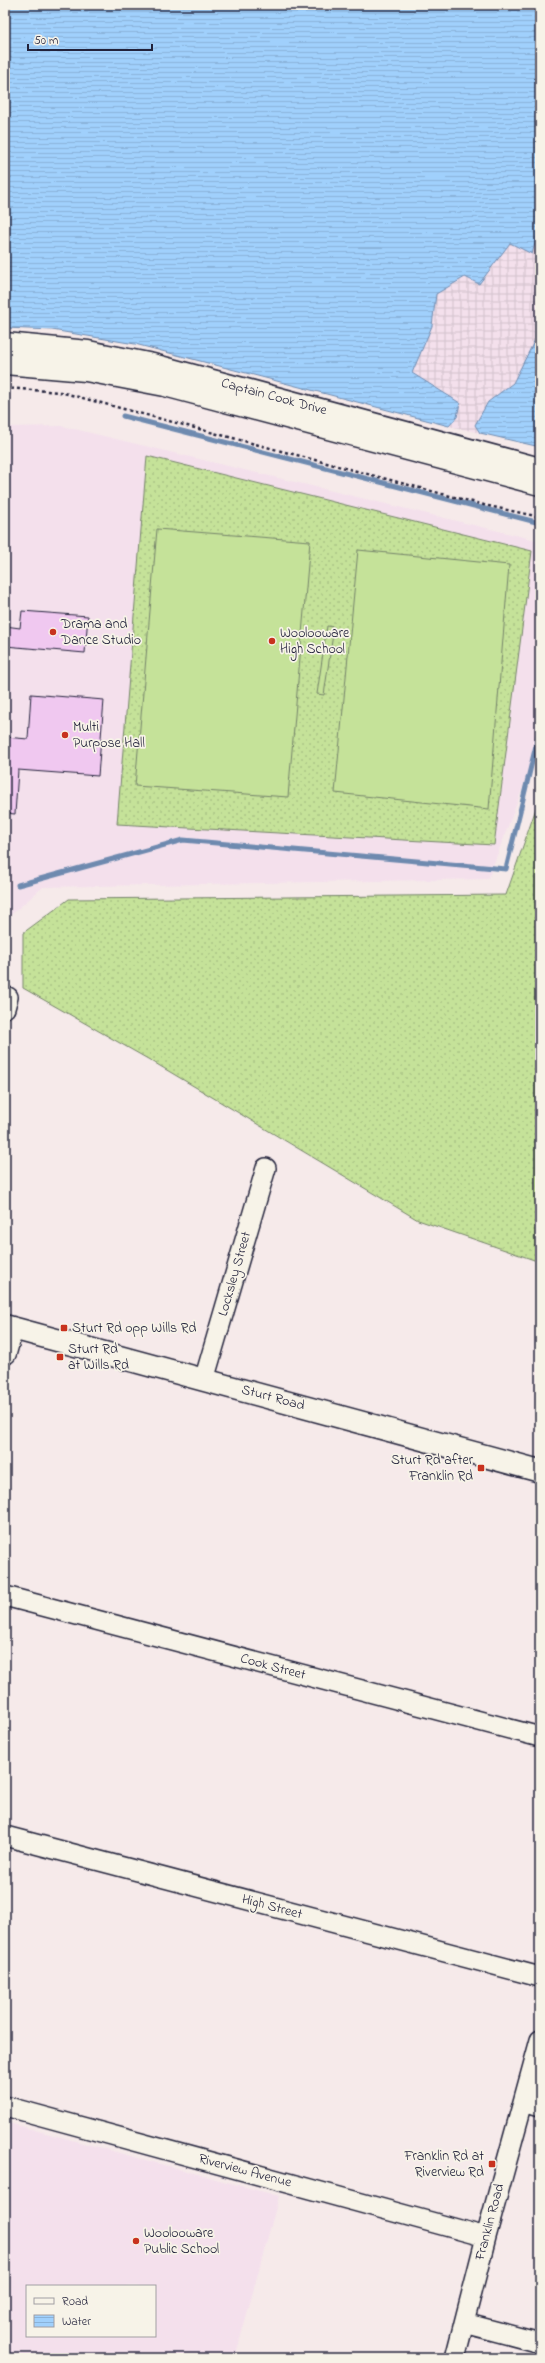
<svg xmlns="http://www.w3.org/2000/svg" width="545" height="2363" font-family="'Indie Flower',sans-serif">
	<defs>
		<pattern id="industrial-grid" width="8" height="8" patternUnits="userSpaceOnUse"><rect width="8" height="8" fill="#f4e0ec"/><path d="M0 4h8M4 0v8" fill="none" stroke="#d1c0cb"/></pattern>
		<pattern id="grass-dots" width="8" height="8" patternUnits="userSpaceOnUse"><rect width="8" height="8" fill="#c5e299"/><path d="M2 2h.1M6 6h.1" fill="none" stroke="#a9c285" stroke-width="1.8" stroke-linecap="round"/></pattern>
		<pattern id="water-rules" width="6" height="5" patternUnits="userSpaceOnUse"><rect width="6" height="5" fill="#a0d0fc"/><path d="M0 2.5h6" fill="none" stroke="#8ab2d9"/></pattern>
	</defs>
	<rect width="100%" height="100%" fill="#f6eaea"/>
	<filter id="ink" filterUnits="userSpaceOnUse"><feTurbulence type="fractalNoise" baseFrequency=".025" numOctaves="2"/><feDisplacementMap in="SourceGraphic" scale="8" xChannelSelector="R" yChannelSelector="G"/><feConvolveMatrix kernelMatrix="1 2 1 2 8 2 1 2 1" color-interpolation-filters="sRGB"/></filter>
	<g filter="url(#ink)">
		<!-- built -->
		<path fill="#f4e0ec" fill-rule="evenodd" d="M62 426 540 541V742L488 879 43 887 5 920V427Z
			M5 2122 279 2196 235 2358 5 2357ZM27 2286H155V2336H27Z"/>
		<!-- industrial -->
		<path fill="url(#industrial-grid)" d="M540 226V330L513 383 488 402 475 425 480 433 449 426 457 417 412 373 432 326 436 294 465 277 479 284 510 243 532 253Z"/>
		<!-- grass -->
		<path fill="url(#grass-dots)" stroke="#74826a" d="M147 456 532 551 494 845 117 824Z
			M540 797V1262L418 1220 155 1063 23 988V933L69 899 506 895Z"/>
		<!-- garden -->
		<path fill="#c5e299" stroke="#74826a" d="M157 529 310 541 288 797 135 786Z
			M358 550 509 565 489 809 335 793Z
			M327 626 334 627 324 695 317 694Z"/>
		<!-- water -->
		<path fill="url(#water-rules)" stroke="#6e8aaf" d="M5 5H540V226L532 254 510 243 479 284 465 277 436 294 432 326 412 373 460 403 457 417 449 426 135 344 52 330 5 328Z
			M540 330V447L480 433 475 425 488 402 513 383Z"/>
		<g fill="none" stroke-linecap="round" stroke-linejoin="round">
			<!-- stream -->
			<path stroke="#6e8aaf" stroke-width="5" d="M123 416 540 523
				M18 885 183 840 506 869 540 729"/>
		</g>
		<!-- building -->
		<path fill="#f0c8f0" stroke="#22223b" d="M22 611 88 616 85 653 5 646V626L20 628Z
			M31 694 104 700 98 776 18 770 15 814 5 813V737L28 739Z"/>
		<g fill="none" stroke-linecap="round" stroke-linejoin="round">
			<!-- minor casing -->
			<g stroke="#22223b" stroke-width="22">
				<path id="minor" d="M5 1008 8 997
					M204 1380 266 1168
					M5 1596 540 1737
					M5 1836 540 1977
					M523 2102 540 2107
					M5 2106 486 2237
					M464 2323 540 2343
					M455 2358 486 2237 540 2040"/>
			</g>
			<!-- tertiary casing -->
			<g stroke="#22223b" stroke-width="25">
				<path id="tertiary" d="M5 1326 540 1471
					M5 1353 12 1328"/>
			</g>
			<!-- secondary casing -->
			<g stroke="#22223b" stroke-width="25">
				<path id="secondary" d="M5 344 88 352 153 365 540 469
					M5 363 86 370 165 385 540 484"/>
			</g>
			<!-- path -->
			<path stroke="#22223b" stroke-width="2.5" stroke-dasharray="3 3" stroke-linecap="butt" d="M5 388 60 392 484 505 540 517"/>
			<!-- minor -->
			<use href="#minor" stroke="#f7f3e8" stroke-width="19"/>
			<!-- tertiary -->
			<use href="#tertiary" stroke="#f7f3e8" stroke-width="22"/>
			<!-- secondary -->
			<use href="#secondary" stroke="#f7f3e8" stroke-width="22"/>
		</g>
	</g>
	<!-- markers -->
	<g fill="#c8321e" stroke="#f7f3e8" stroke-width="1.5">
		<circle cx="53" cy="632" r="4"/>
		<circle cx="272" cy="641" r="4"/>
		<circle cx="65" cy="735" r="4"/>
		<rect x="60" y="1324" width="8" height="8" rx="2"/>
		<rect x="56" y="1353" width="8" height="8" rx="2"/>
		<rect x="477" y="1464" width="8" height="8" rx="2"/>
		<rect x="488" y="2160" width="8" height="8" rx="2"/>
		<circle cx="136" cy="2241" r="4"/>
	</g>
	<g text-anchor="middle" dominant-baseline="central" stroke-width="3.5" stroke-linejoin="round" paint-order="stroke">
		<!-- street labels -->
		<g font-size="14" fill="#22223b" stroke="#f7f3e8">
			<text transform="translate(274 397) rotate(15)">Captain Cook Drive</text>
			<text transform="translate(235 1274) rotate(-74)">Locksley Street</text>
			<text transform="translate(273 1398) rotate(15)">Sturt Road</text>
			<text transform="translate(273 1667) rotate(15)">Cook Street</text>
			<text transform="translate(272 1907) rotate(15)">High Street</text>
			<text transform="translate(245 2171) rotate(15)">Riverview Avenue</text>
			<text transform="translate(490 2222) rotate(-75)">Franklin Road</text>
		</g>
		<!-- poi labels -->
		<g font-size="14" fill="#22223b" stroke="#f7f3e8" text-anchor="start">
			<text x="61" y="624">Drama and<tspan x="61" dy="16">Dance Studio</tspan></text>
			<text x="280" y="633">Woolooware<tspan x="280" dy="16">High School</tspan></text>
			<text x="73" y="727">Multi<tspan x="73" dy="16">Purpose Hall</tspan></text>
			<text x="72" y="1328">Sturt Rd opp Wills Rd</text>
			<text x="68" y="1349">Sturt Rd<tspan x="68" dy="16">at Wills Rd</tspan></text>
			<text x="473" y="1460" text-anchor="end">Sturt Rd after<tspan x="473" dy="16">Franklin Rd</tspan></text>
			<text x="484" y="2156" text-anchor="end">Franklin Rd at<tspan x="484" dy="16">Riverview Rd</tspan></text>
			<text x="144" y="2233">Woolooware<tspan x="144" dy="16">Public School</tspan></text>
		</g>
	</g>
	<!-- margin -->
	<rect width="545" height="2363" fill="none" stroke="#f7f3e8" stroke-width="20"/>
	<rect x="10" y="10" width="525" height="2343" fill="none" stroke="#22223b" stroke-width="1.5" filter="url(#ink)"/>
	<!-- legend -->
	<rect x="26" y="2285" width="130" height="52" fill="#f7f3e8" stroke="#a29fa3"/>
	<rect x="34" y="2298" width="20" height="6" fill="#f7f3e8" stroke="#a29fa3"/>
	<text x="62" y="2305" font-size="12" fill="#22223b">Road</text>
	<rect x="34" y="2315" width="20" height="12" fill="url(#water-rules)" stroke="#a29fa3"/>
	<text x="62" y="2325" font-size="12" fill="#22223b">Water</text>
	<!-- scale -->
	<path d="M28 44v6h124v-6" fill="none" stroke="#22223b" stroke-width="2"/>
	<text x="34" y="44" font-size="12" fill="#22223b" stroke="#f7f3e8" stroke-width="3" paint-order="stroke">50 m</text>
</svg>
